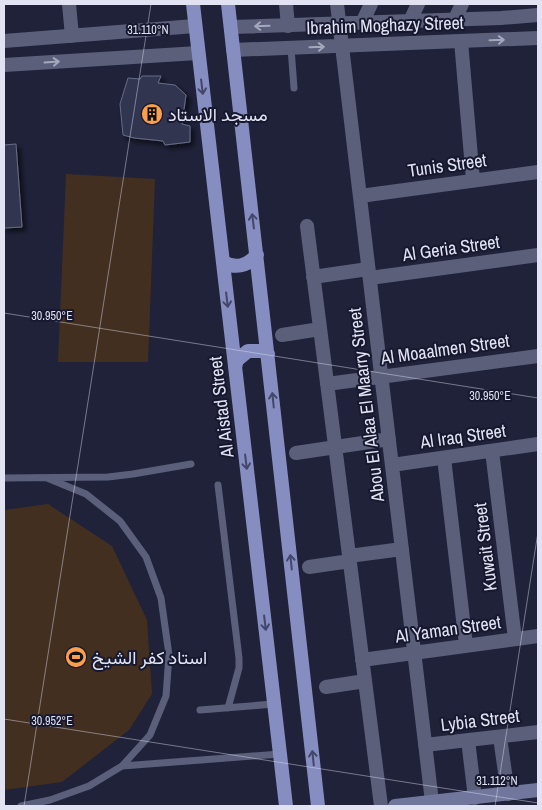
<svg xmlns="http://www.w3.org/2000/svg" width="542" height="810" font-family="'Archivo Narrow',Vazirmatn,sans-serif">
	<defs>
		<filter id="shadow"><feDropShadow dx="3.5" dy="3.5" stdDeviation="2.5" flood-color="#0009"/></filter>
	</defs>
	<rect width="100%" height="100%" fill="#1f2239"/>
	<!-- green -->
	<path fill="#432f20" d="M66 174 155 179 148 362H58Z
		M48 504 112 546 147 620 152 694 129 730 62 782 4 790V510Z"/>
	<!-- building -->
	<path fill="#32364f" stroke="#676c87" filter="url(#shadow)" d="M142 76H161L158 83 175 85 186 95 182 124 190 126V142L165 145 163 141 134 138 123 135 120 104 128 78 140 79Z
		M16 144 22 227 4 228V145Z"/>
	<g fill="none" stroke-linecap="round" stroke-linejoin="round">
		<!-- service -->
		<path stroke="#5b5f7a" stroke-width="7" d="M291 48 294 88
			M4 478 108 477 133 474 191 464
			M218 485 239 658V668L228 708
			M200 710 274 704
			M122 766 280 754
			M21 806 50 800 89 786 122 766 150 735 166 696 169 655 161 598 146 557 120 521 86 494 47 478"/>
		<!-- minor -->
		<path stroke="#5b5f7a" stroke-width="14" d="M69 4 72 36
			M286 4 288 26
			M337 4 432 802
			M455 19 462 4
			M410 21 418 4
			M362 23 371 4
			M231 27 501 18 538 15
			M4 41 195 26
			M461 41 473 180
			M233 50 538 38
			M4 65 198 53
			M360 196 538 172
			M307 226 381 806
			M313 277 368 269
			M370 278 538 255
			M282 335 320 329
			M327 384 538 356
			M492 451 515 639
			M296 453 389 439
			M444 458 466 645
			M392 465 538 444
			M349 556 402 549
			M309 567 350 561
			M362 660 538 636
			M326 687 365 681
			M500 737 508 794
			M468 740 475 798
			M425 745 538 732"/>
		<!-- secondary -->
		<path stroke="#71769d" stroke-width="14" d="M395 806 538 790"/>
		<!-- primary -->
		<path stroke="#868dc0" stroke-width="14" d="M193 4 286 806
			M228 4 318 806
			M223 262C236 269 247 266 257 255
			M235 367 237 360 248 351H262L268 354"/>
	</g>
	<!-- one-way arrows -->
	<defs><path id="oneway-shaft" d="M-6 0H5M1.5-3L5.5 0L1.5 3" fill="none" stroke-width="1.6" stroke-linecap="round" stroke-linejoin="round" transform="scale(1.25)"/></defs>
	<g stroke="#a5a8bd">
		<use href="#oneway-shaft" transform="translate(262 26) rotate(178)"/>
		<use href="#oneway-shaft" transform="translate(497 40) rotate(-2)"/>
		<use href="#oneway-shaft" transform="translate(317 47) rotate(-2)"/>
		<use href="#oneway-shaft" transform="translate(52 62) rotate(-4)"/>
	</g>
	<g stroke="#434769">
		<use href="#oneway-shaft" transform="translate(202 87) rotate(83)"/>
		<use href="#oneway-shaft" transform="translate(253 221) rotate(-97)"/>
		<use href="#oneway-shaft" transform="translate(227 300) rotate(83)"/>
		<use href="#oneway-shaft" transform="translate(273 400) rotate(-96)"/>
		<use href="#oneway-shaft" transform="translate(246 462) rotate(83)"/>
		<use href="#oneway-shaft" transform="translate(291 562) rotate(-96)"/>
		<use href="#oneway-shaft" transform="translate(265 623) rotate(83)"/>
		<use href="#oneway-shaft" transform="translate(313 758) rotate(-96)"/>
	</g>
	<!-- ticks -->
	<path fill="none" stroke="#e1e3f3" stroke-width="1" stroke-opacity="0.45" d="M4 313 538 398M4 719 538 803M24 806 151 4M495 806 538 532"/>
	<!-- icons -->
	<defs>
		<g id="building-disc" transform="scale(1.125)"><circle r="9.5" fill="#fa9f4e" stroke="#16182f"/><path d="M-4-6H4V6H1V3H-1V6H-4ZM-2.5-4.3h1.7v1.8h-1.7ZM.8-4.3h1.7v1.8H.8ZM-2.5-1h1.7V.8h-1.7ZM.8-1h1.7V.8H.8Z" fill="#111"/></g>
		<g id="stadium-disc" transform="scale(1.125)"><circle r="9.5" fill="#fa9f4e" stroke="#16182f"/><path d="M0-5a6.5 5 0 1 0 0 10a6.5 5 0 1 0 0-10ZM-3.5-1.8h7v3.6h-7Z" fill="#111"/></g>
	</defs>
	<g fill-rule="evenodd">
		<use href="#building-disc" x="152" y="114"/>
		<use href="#stadium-disc" x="76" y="657"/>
	</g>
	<g text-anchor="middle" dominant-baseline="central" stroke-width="4" stroke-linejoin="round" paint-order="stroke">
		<!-- street labels -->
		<g font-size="18" fill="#e1e3f3" stroke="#16182f">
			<text transform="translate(385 25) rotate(-2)">Ibrahim Moghazy Street</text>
			<text transform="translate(447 165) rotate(-8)">Tunis Street</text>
			<text transform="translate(451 248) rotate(-8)">Al Geria Street</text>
			<text transform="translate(445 349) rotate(-8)">Al Moaalmen Street</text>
			<text transform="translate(366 405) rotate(-97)">Abou El Alaa El Maarry Street</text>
			<text transform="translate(221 407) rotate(-97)">Al Aistad Street</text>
			<text transform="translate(463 436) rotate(-8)">Al Iraq Street</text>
			<text transform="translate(485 547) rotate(-97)">Kuwait Street</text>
			<text transform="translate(448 629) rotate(-8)">Al Yaman Street</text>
			<text transform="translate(480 720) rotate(-7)">Lybia Street</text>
		</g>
		<!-- poi labels -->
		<g font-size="18" fill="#e1e3f3" stroke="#16182f" text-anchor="start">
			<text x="168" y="114">مسجد الاستاد</text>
			<text x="92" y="657">استاد كفر الشيخ</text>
		</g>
	</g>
	<g font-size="12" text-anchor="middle" fill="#e1e3f3" stroke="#16182f" stroke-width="4" stroke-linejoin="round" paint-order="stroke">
		<text x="148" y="34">31.110°N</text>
		<text x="52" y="320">30.950°E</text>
		<text x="490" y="400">30.950°E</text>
		<text x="52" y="725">30.952°E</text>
		<text x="497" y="785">31.112°N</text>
	</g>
	<!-- border -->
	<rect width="542" height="810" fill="none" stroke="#e1e3f3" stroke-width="10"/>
</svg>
